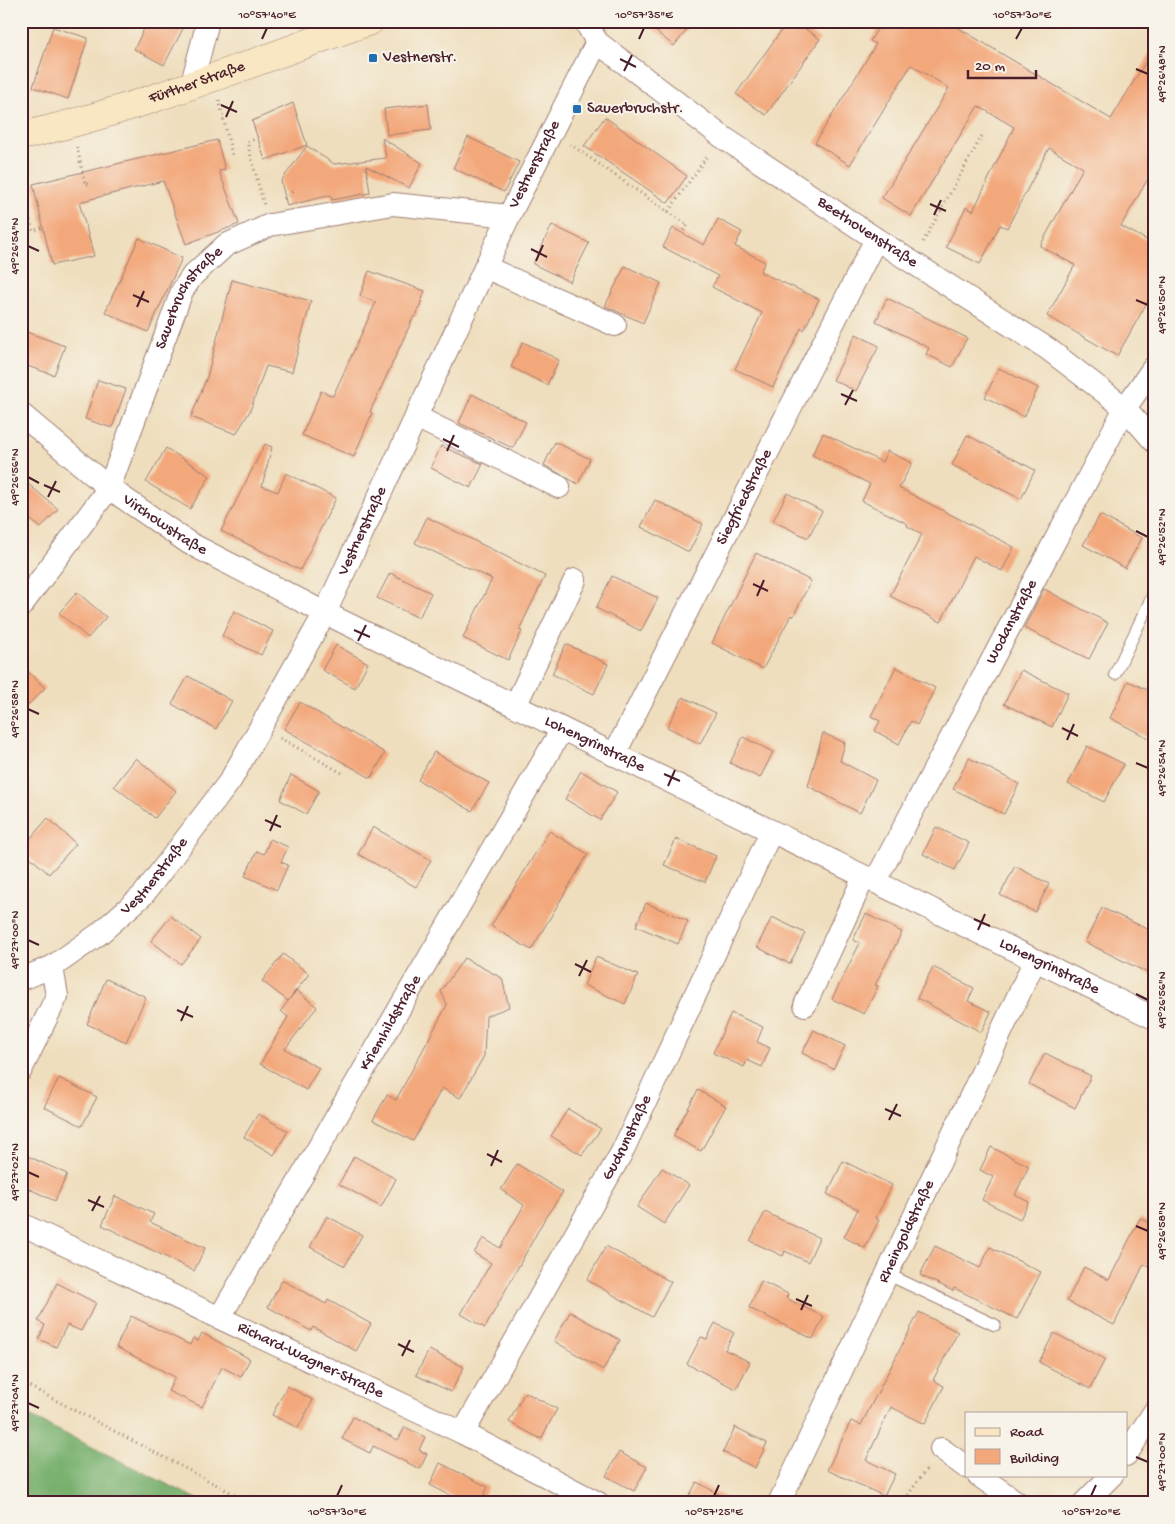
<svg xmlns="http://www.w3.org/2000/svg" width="1175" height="1524" font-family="'Gochi Hand',sans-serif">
	<rect width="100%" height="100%" fill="#f7f3e8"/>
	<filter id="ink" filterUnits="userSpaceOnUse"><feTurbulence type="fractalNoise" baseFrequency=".02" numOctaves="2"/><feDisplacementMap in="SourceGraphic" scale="10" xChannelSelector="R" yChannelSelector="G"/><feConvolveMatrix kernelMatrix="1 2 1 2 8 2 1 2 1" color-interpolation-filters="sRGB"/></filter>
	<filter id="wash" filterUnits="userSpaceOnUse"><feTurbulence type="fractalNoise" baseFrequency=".0096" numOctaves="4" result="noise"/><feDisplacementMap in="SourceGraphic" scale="20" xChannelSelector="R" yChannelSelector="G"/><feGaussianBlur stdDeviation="1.12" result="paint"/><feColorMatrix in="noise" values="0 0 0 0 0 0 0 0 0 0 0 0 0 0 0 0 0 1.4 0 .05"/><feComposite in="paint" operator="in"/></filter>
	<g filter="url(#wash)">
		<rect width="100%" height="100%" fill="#efdebd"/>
		<!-- forest -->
		<path fill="#78b06e" stroke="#61684c" d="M21 1412 205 1503H21Z"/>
		<g id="blocks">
			<!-- building -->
			<path fill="#f3a87c" d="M148 21H187L164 65 134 49Z
				M643 21H694L674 46Z
				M788 21H794L820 39 766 115 736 94Z
				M882 21H947L1111 119 1154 48V168L1121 226 1154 244V290L1117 356 1047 316 1075 265 1040 246 1083 168 1049 148 1007 228 1000 225 980 264 946 247 966 207 973 211 1014 127 978 106 911 216 882 198 949 88 911 65 850 165 815 143 876 44 870 41Z
				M53 27 88 38 68 99 33 87Z
				M293 103 307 145 265 160 252 121Z
				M428 104 431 130 387 135 384 109Z
				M605 117 687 176 668 203 584 146Z
				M468 137 519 162 504 192 453 168Z
				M382 138 422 163 409 188 366 166 370 193 332 200 331 195 287 206 281 181 307 146 334 164 386 158Z
				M217 140 225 170 219 171 239 224 186 244 163 181 79 202 94 256 52 265 33 184Z
				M718 219 742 232 735 246 765 262 760 272 819 299 804 330 801 328 773 387 735 369 762 313 712 287 718 276 663 247 673 228 704 245Z
				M552 225 589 243 570 282 533 264Z
				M139 238 182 258 148 332 105 312Z
				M625 266 661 283 643 323 605 306Z
				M369 271 425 291 416 317 414 316 370 412 372 413 354 457 302 435 321 391 333 396 376 302 360 296Z
				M232 280 311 301 292 372 266 366 250 411 236 434 191 417 207 377Z
				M887 298 967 338 952 367 926 354 929 348 876 321Z
				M21 330 65 346 54 375 21 364Z
				M856 334 879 346 856 391 833 380Z
				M523 342 559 360 547 385 511 367Z
				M999 368 1038 388 1024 417 985 397Z
				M98 380 126 389 112 428 85 419Z
				M472 394 526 422 513 448 459 423Z
				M823 433 882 462 887 451 912 463 899 488 1014 547 1002 571 974 556 941 622 890 596 922 534 907 526 908 524 862 501 870 484 812 455Z
				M967 435 1035 470 1021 499 952 465Z
				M555 442 590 459 578 484 544 465Z
				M265 444 272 447 262 486 278 492 286 473 336 498 300 570 221 531Z
				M441 446 483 464 471 488 431 468Z
				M166 448 210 476 190 509 146 482Z
				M21 478 58 509 41 528 21 512Z
				M787 493 822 511 808 538 773 521Z
				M655 500 703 524 689 552 641 527Z
				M1100 515 1142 538 1125 568 1083 545Z
				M427 517 545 576 519 630 522 631 508 660 463 638 492 579 415 543Z
				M756 553 811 581 793 617 791 615 763 669 712 643Z
				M390 573 431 593 419 618 377 598Z
				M612 576 658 598 641 631 596 608Z
				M1044 589 1108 623 1089 659 1024 628Z
				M77 592 106 617 88 638 59 613Z
				M234 611 273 631 261 655 222 636Z
				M566 644 608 664 594 694 552 674Z
				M336 645 368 663 355 688 322 670Z
				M21 665 45 688 21 712Z
				M896 667 935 688 917 725 911 721 899 744 875 731 880 721 871 716Z
				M1021 670 1068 693 1052 727 1004 704Z
				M188 676 232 701 216 729 172 704Z
				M1128 681 1154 693V741L1110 718Z
				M683 697 716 713 700 744 667 727Z
				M300 702 385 753 371 778 284 729Z
				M823 733 845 743 840 761 876 780 860 813 808 786Z
				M743 737 773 752 760 778 730 763Z
				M1087 746 1124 764 1104 802 1068 784Z
				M434 752 489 783 472 811 418 780Z
				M136 758 176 791 155 818 114 786Z
				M969 758 1019 784 1004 814 953 789Z
				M581 771 617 792 600 820 565 799Z
				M291 775 319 791 306 814 280 800Z
				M48 818 76 844 49 874 21 849Z
				M373 827 431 860 416 887 358 854Z
				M936 827 969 843 955 870 923 854Z
				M549 831 588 854 531 950 491 926Z
				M270 839 288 847 281 862 288 865 277 890 245 876 257 851 264 854Z
				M676 839 716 856 705 882 664 865Z
				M1015 866 1049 884 1035 912 1000 895Z
				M646 903 688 921 678 944 636 926Z
				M1102 908 1154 932V976L1085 942Z
				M866 914 902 932 875 985 878 986 864 1014 832 999 860 943 853 940Z
				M171 916 201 939 181 964 151 941Z
				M772 917 805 933 790 964 757 947Z
				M283 954 309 974 288 1001 262 981Z
				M596 957 638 975 625 1004 584 985Z
				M464 958 502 978 509 1007 486 1016 484 1056 460 1098 442 1088 413 1141 373 1120 387 1095 396 1100 447 1005 441 991Z
				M933 967 974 988 968 1001 991 1012 981 1032 917 998Z
				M106 979 146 997 126 1042 87 1024Z
				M296 990 317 1007 285 1049 319 1068 306 1090 260 1064 288 1017 281 1011Z
				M731 1013 763 1027 757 1042 770 1048 762 1067 747 1060 744 1067 713 1053Z
				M814 1030 845 1046 833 1069 802 1053Z
				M1045 1053 1091 1076 1075 1108 1029 1084Z
				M59 1078 97 1097 82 1126 44 1107Z
				M698 1090 726 1106 701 1151 673 1136Z
				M568 1109 601 1129 582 1155 551 1136Z
				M258 1114 288 1131 274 1155 244 1137Z
				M991 1147 1029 1166 1015 1195 1029 1202 1020 1219 982 1200 993 1177 980 1170Z
				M21 1153 67 1174 55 1201 21 1185Z
				M354 1156 396 1179 381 1207 339 1184Z
				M843 1161 892 1185 876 1218 879 1220 865 1248 844 1237 858 1209 827 1194Z
				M517 1164 563 1192 545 1218 485 1328 461 1314 491 1263 474 1253 483 1238 500 1248 524 1205 501 1190Z
				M662 1168 689 1185 664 1224 637 1207Z
				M115 1196 154 1214 150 1222 205 1248 194 1271 102 1225Z
				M765 1212 819 1238 808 1262 785 1251 783 1256 750 1241Z
				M327 1216 362 1235 345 1266 310 1247Z
				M1140 1218 1154 1225V1269L1144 1264 1114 1325 1067 1301 1084 1267 1109 1280Z
				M606 1246 671 1282 652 1317 587 1280Z
				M935 1246 980 1268 990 1247 1041 1272 1017 1319 954 1288 953 1291 920 1275Z
				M282 1280 326 1304 328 1300 371 1324 356 1351 313 1327 311 1331 268 1307Z
				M761 1281 788 1294 786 1298 824 1317 813 1339 749 1308Z
				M57 1283 96 1303 81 1331 67 1325 56 1347 39 1339 45 1325 38 1321Z
				M570 1312 620 1340 603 1370 554 1341Z
				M919 1312 958 1332 933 1380 944 1386 925 1424 891 1407 866 1460 895 1474 884 1496 827 1470 851 1421 861 1425Z
				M131 1316 190 1345 193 1338 198 1341 202 1333 250 1359 241 1377 222 1367 202 1407 168 1391 175 1377 116 1347Z
				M715 1323 734 1333 725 1350 750 1362 736 1389 687 1364 701 1337 707 1339Z
				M1054 1333 1105 1359 1090 1389 1039 1362Z
				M429 1350 464 1367 451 1392 416 1375Z
				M287 1386 313 1400 298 1428 272 1415Z
				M525 1392 557 1409 541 1439 509 1422Z
				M353 1417 398 1440 405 1427 425 1437 419 1450 427 1454 420 1469 373 1446 370 1453 342 1439Z
				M735 1427 767 1443 755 1468 723 1452Z
				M619 1452 647 1467 634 1491 606 1476Z
				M440 1463 488 1487 480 1503H465L430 1485Z
				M697 1482 735 1503H685Z"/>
		</g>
	</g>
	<g filter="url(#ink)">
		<use href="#blocks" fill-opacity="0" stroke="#9c7e74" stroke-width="1"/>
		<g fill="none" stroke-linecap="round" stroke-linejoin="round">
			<!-- lane casing -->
			<g stroke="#9c7e74" stroke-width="13">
				<path id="lane" d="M1115 674 1154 593
					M887 1274 995 1325"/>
			</g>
			<!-- street casing -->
			<g stroke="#9c7e74" stroke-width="24">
				<g id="street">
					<path id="s1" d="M585 21 597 42 721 136 876 239 1048 349 1125 408 1154 441"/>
					<path d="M191 87 208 21"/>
					<path d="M485 267 615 325"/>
					<path id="s2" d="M21 414 109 488 189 543 325 613 1154 1018"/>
					<path d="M416 417 559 487"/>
					<path id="s3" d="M21 606 109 488 182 291 193 275 226 245 270 225 393 204 509 216"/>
					<path d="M515 706 575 580"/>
					<path id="s4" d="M614 755 876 239"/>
					<path id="s5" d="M875 882 1125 408 1154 367"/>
					<path id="s6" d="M21 979 52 967 99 934 143 895 230 781 325 613 509 216 597 42"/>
					<path d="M805 1005 864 877"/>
					<path d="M21 1070 57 996 52 967"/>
					<path id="s7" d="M21 1224 463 1433 598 1503"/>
					<path id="s8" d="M220 1317 562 729"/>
					<path id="s9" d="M463 1433 622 1152 771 832"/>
					<path d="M941 1449 966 1467"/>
					<path d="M1126 1455 1154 1412"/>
					<path d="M978 1475 1018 1503"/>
					<path id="s10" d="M779 1503 1035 960"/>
					<path d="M1084 1503 1112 1475"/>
				</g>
			</g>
			<!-- secondary casing -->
			<g stroke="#9c7e74" stroke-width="29">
				<g id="secondary">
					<path id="s11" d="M21 136C141 109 254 61 370 21"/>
				</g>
			</g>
			<!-- path -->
			<path stroke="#9c7e74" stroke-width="3" stroke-dasharray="1 4" stroke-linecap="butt" d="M219 100 232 155
				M258 138 247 142 264 205
				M570 144 668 212 708 155
				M77 147 85 184H92
				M21 186 33 231 44 227
				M284 199 294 190
				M668 212 688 225 682 233
				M923 242 982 136
				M280 738 342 773
				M21 1382 251 1503
				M902 1503 928 1467"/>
			<!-- lane -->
			<use href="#lane" stroke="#fff" stroke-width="11"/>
			<!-- street -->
			<use href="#street" stroke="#fff" stroke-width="22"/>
			<!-- secondary -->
			<use href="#secondary" stroke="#f9e7c3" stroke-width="28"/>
		</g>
	</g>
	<!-- ticks -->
	<path fill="none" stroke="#4a1f2b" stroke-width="2" d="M262 39 267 28M639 39 644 28M1016 39 1022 28M620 59 636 67M1136 69 1148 74M624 71 632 55M221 105 237 112M226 117 233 101M930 204 946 211M934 215 941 200M28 246 39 251M531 249 547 257M536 261 543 245M133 295 149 302M1136 300 1148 305M137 307 144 291M841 394 857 401M845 405 853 390M443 439 459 447M447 451 454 435M28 477 39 483M44 485 60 492M48 497 56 481M1136 531 1148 537M753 584 768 591M757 596 764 580M354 630 370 637M358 641 366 625M28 709 39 714M1062 728 1078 736M1067 740 1074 724M1136 763 1148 768M664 774 680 781M668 786 675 770M265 820 281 827M270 831 277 815M974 919 990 926M978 930 985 914M28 940 39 945M575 964 591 972M579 976 587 960M1136 994 1148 1000M177 1010 193 1017M181 1021 188 1006M885 1109 901 1116M889 1120 897 1104M487 1154 502 1162M491 1166 498 1150M28 1172 39 1177M88 1200 104 1207M92 1211 100 1196M1136 1226 1148 1231M796 1299 812 1306M801 1310 808 1295M398 1344 414 1352M402 1356 410 1340M28 1403 39 1408M1136 1457 1148 1462M337 1496 342 1485M714 1496 719 1485M1091 1496 1096 1485"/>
	<!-- markers -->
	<g fill="#1f6fb2" stroke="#f7f3e8" stroke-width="2">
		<rect x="368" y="53" width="10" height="10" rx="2.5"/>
		<rect x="572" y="104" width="10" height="10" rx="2.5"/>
	</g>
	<g text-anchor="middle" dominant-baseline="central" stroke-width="4" stroke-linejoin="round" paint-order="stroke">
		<!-- poi labels -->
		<g font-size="16" fill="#4a1f2b" stroke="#f7f3e8" text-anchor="start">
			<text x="383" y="58">Vestnerstr.</text>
			<text x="587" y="109">Sauerbruchstr.</text>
		</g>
		<!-- street labels -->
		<g font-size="16" fill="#4a1f2b" stroke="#f7f3e8">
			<text stroke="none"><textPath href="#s11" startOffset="184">Fürther Straße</textPath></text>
			<text stroke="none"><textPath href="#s6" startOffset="981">Vestnerstraße</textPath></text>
			<text stroke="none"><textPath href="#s1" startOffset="355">Beethovenstraße</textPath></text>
			<text stroke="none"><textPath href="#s3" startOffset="355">Sauerbruchstraße</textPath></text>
			<text stroke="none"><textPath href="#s4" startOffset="289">Siegfriedstraße</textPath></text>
			<text stroke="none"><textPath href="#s2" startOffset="182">Virchowstraße</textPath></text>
			<text stroke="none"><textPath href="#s6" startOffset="576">Vestnerstraße</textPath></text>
			<text stroke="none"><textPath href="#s5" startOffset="294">Wodanstraße</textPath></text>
			<text stroke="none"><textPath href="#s2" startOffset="665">Lohengrinstraße</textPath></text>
			<text stroke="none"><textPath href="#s6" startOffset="171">Vestnerstraße</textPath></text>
			<text stroke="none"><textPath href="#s2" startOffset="1171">Lohengrinstraße</textPath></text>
			<text stroke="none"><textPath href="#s8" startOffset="340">Kriemhildstraße</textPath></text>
			<text stroke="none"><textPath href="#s9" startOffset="338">Gudrunstraße</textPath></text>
			<text stroke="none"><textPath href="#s10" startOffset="300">Rheingoldstraße</textPath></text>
			<text stroke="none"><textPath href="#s7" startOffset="320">Richard-Wagner-Straße</textPath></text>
		</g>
	</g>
	<!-- margin -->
	<rect width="1175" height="1524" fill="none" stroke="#f7f3e8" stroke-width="55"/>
	<!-- legend -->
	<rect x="965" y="1412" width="162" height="65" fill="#f7f3e8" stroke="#b29e9c"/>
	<rect x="975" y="1428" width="25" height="8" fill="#f9e7c3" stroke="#b29e9c"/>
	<text x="1010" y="1436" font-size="15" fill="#4a1f2b">Road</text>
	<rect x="975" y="1449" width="25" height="15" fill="#f3a87c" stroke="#b29e9c"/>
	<text x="1010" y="1462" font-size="15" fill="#4a1f2b">Building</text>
	<!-- scale -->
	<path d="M968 70v8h68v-8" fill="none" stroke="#4a1f2b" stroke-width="2.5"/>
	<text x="975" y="70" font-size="15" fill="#4a1f2b" stroke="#f7f3e8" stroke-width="4" paint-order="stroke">20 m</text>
	<rect x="28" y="28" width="1120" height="1468" fill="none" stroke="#4a1f2b" stroke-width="2"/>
	<g font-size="12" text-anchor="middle" fill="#4a1f2b">
		<text x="267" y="18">10°57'40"E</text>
		<text x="644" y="18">10°57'35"E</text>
		<text x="1022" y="18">10°57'30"E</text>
		<text transform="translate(1161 74) rotate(-90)" y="4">49°26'48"N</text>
		<text transform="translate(14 246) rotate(-90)" y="4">49°26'54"N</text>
		<text transform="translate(1161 305) rotate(-90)" y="4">49°26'50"N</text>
		<text transform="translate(14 477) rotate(-90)" y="4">49°26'56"N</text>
		<text transform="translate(1161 537) rotate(-90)" y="4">49°26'52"N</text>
		<text transform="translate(14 709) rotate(-90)" y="4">49°26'58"N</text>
		<text transform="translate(1161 768) rotate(-90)" y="4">49°26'54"N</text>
		<text transform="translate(14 940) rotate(-90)" y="4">49°27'00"N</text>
		<text transform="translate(1161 1000) rotate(-90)" y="4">49°26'56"N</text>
		<text transform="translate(14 1172) rotate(-90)" y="4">49°27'02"N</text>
		<text transform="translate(1161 1231) rotate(-90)" y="4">49°26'58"N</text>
		<text transform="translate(14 1403) rotate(-90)" y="4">49°27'04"N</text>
		<text transform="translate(1161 1462) rotate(-90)" y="4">49°27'00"N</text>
		<text x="337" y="1515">10°57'30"E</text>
		<text x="714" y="1515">10°57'25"E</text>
		<text x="1091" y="1515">10°57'20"E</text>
	</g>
</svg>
